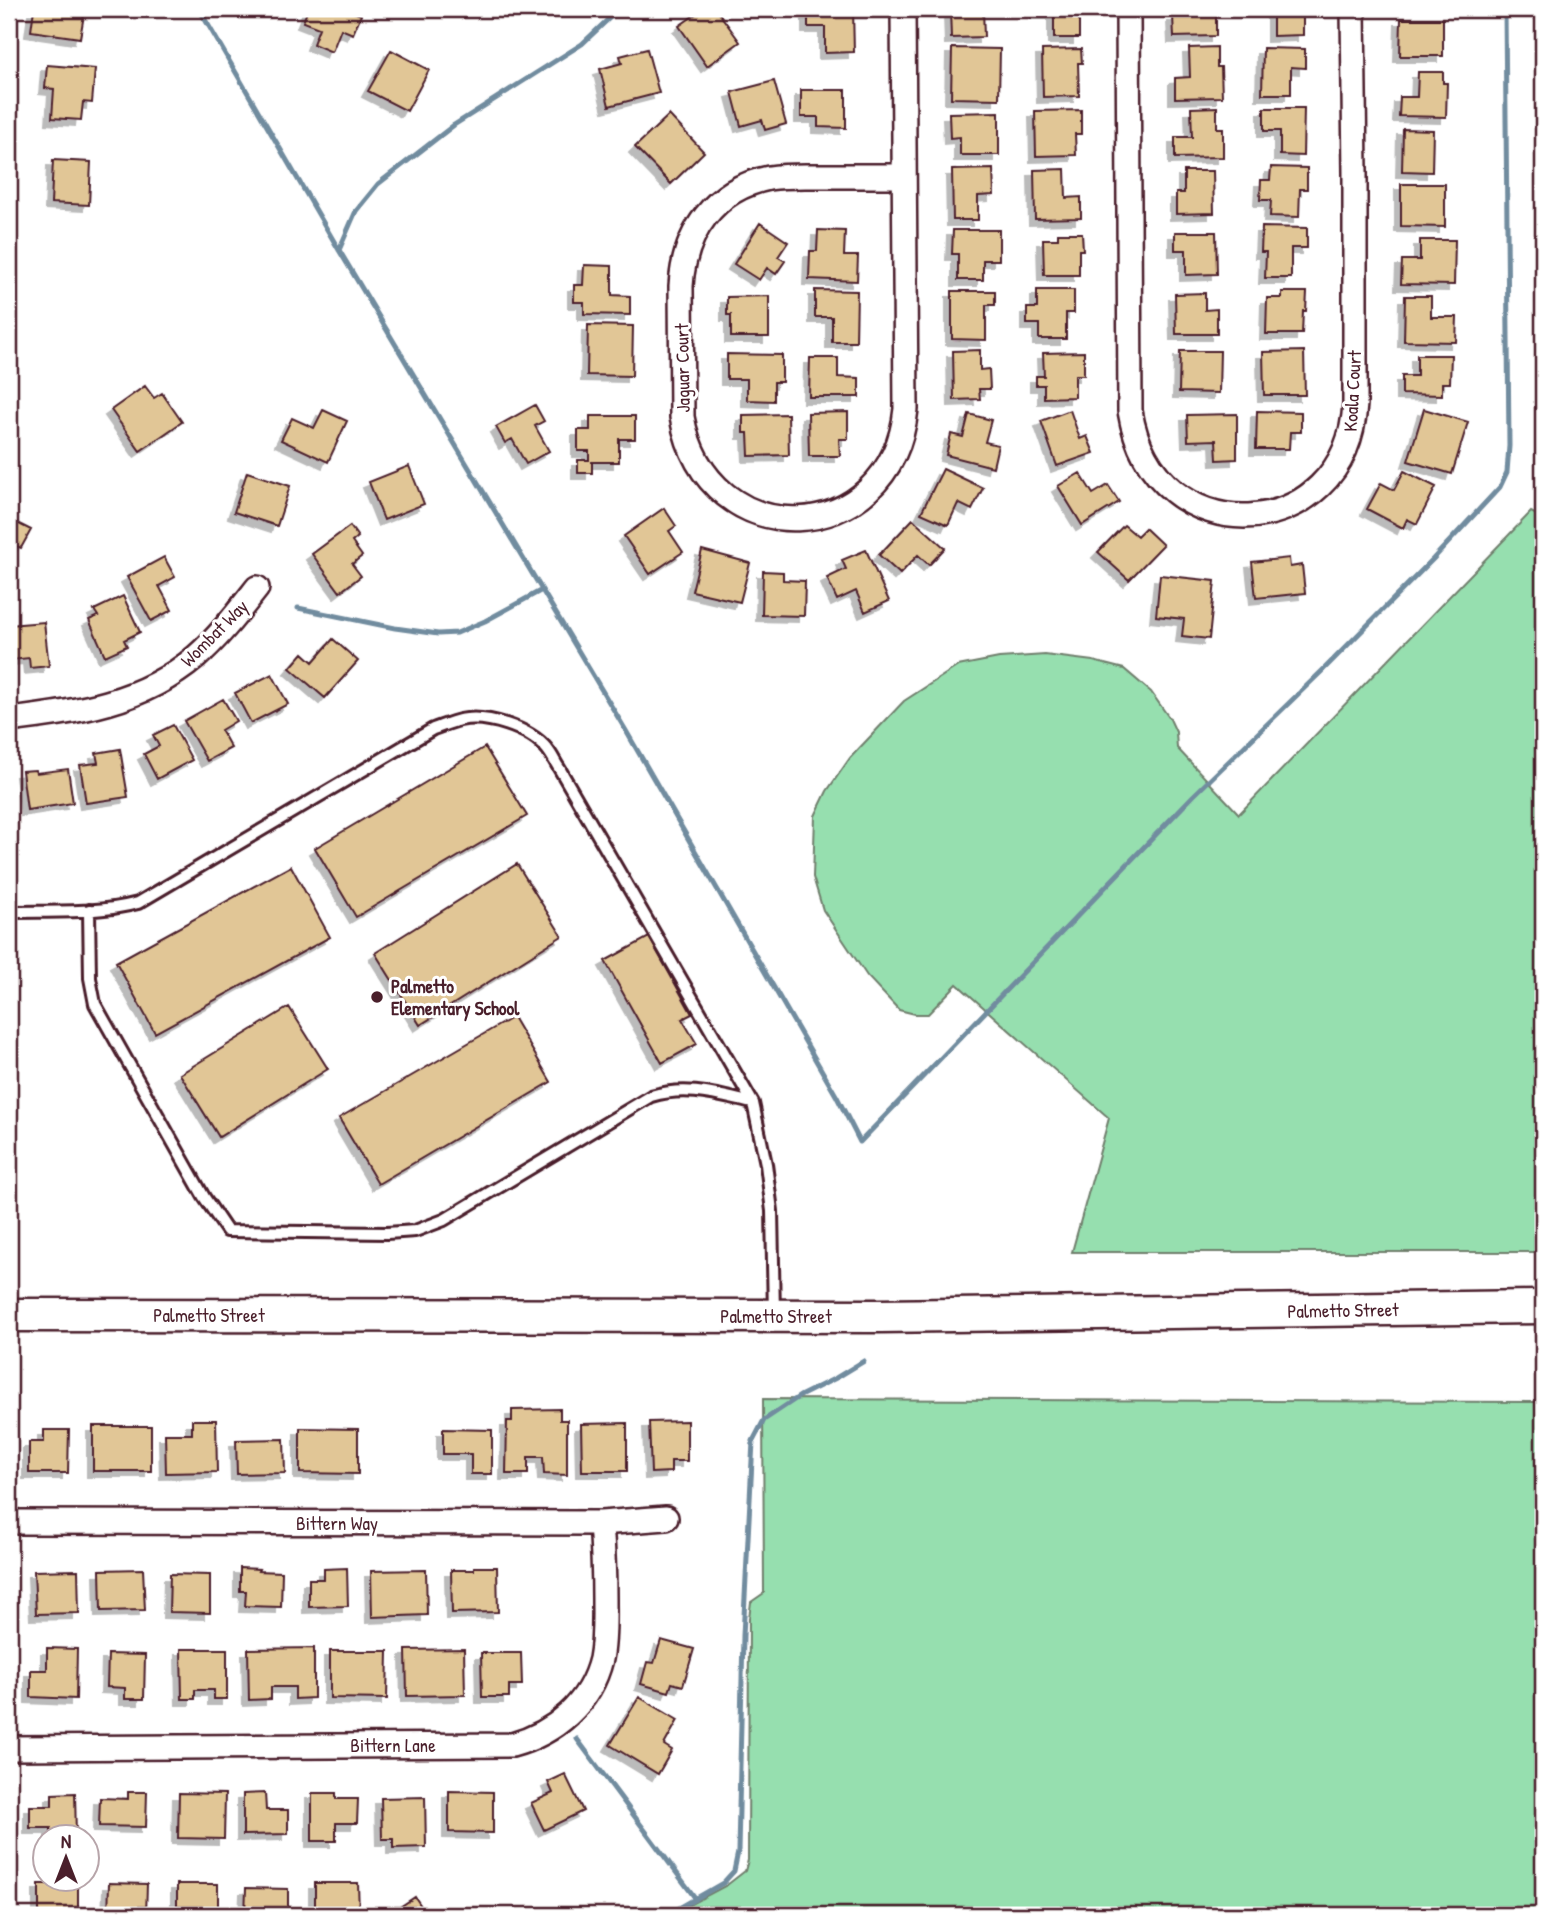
<svg xmlns="http://www.w3.org/2000/svg" width="1552" height="1924" font-family="'Patrick Hand',sans-serif">
	<defs>
		<filter id="shadow"><feDropShadow dx="-6" dy="6" stdDeviation="0" flood-color="#0004"/></filter>
	</defs>
	<rect width="100%" height="100%" fill="#fff"/>
	<filter id="ink" filterUnits="userSpaceOnUse"><feTurbulence type="fractalNoise" baseFrequency=".0143" numOctaves="2"/><feDisplacementMap in="SourceGraphic" scale="14" xChannelSelector="R" yChannelSelector="G"/><feConvolveMatrix kernelMatrix="1 2 1 2 8 2 1 2 1" color-interpolation-filters="sRGB"/></filter>
	<g filter="url(#ink)">
		<!-- green -->
		<path fill="#96dfaf" stroke="#707f6d" stroke-width="2" d="M1531 512 1543 518V1252H1072L1109 1118 957 984 928 1014H915L899 1010 867 976 823 910 813 877 815 816 827 791 850 758 904 701 958 666 999 658 1045 655 1093 661 1124 669 1151 692 1170 719 1176 732 1177 748 1239 814Z
			M763 1399 1543 1402V1915H670L727 1885 745 1871 748 1860 749 1618 751 1602 764 1593Z"/>
		<g fill="none" stroke-linecap="round" stroke-linejoin="round">
			<!-- stream -->
			<path stroke="#718c9f" stroke-width="5" d="M199 9 339 250 625 729 837 1097 860 1142 1193 796 1322 671 1433 559 1500 487 1507 472 1509 446 1505 9
				M339 250 356 211 378 184 454 125 582 44 619 9
				M298 608 395 628 438 634 457 633 485 621 542 590
				M577 1739 696 1899
				M667 1915 723 1883 734 1871 738 1852 743 1636 753 1441 764 1420 800 1396 836 1378 864 1361"/>
		</g>
		<!-- building -->
		<path fill="#e1c696" stroke="#4a1f2b" stroke-width="2" filter="url(#shadow)" d="M34 9H85L80 38 31 31Z
			M308 9H346L361 15 353 34 341 29 332 52 313 44 319 28 303 22Z
			M703 9H716L740 42 707 66 679 26Z
			M808 9H853L854 52 825 53V27H808Z
			M950 9H983L984 37 951 38Z
			M1037 9H1079V38H1054V13H1037Z
			M1190 9H1216V36L1174 37 1173 16H1190Z
			M1273 9H1303V35L1273 36Z
			M1401 19H1443V56H1400Z
			M1217 47V67H1221L1222 97 1175 98V78L1190 77 1189 48Z
			M952 48 1000 49 999 99 951 98Z
			M1263 48 1305 49V68L1291 67V94H1262Z
			M647 49 659 93 609 106 600 69 622 63 620 56Z
			M1081 49 1082 63H1078L1079 96 1043 97 1042 50Z
			M391 50 429 70 407 111 368 91Z
			M47 65 95 69 92 103 83 102 81 120 52 118 54 89 45 88Z
			M1418 72H1443V83H1447L1446 117 1399 116 1400 97H1417Z
			M774 81 786 124 765 130 762 120 741 126 732 92Z
			M801 90H846V128L818 127V117H801Z
			M1217 107V128H1223V157L1175 158V137H1192L1191 108Z
			M1264 108H1304L1303 156 1280 155V131H1264Z
			M1081 110V134H1075L1076 155 1036 156 1035 111Z
			M999 112V155H960V137L950 138 949 113Z
			M669 115 704 152 671 184 635 147Z
			M1403 129 1433 130 1432 172 1402 171Z
			M53 160 91 162 89 205 51 203Z
			M1271 167 1307 168V189H1300L1299 217 1270 216 1271 200H1260L1261 180H1270Z
			M993 169 994 195 978 196V220H953L952 170Z
			M1065 169 1066 198 1081 197V218L1035 219 1034 170Z
			M1184 171H1213L1214 213 1176 214V193H1184Z
			M1401 184H1445V227L1401 226Z
			M760 223 788 242 778 257 785 261 776 274 767 268 759 280 734 264Z
			M1262 227 1307 228V248H1291V278H1265L1266 252H1261Z
			M818 230 845 231 844 256H858L857 281 809 279 810 251H817Z
			M953 230H999V260H983V280H958V254H952Z
			M1175 232H1216L1217 274 1186 275V250H1175Z
			M1058 233H1082L1083 250H1079V275H1044L1043 239H1058Z
			M1420 240H1455L1454 285 1401 284 1402 260H1420Z
			M584 265 612 266V295L630 296V315L584 314V302H574V285H583Z
			M815 290 857 291 856 342H832V317H815Z
			M1037 290H1074V313H1066V339H1039V324H1027V308H1037Z
			M952 291H995V305H986V340L952 339Z
			M1282 292H1307L1306 311H1303L1302 334H1266L1267 298H1282Z
			M1205 293V310L1217 309V334H1176L1175 294Z
			M769 296V337H731V315H727V297Z
			M1405 296H1431V317H1457L1456 342 1404 341Z
			M588 325 633 326 632 376 587 375Z
			M980 350V370L989 369 990 389H979L980 399 954 400 953 351Z
			M1180 351H1220L1219 393 1179 392Z
			M1304 351 1305 395H1264L1263 352Z
			M1084 352V375H1075V397L1044 398V385H1036V376H1044L1043 353Z
			M727 354 782 355V382H774V401L747 400V379H727Z
			M1417 355H1451L1450 383H1442V395L1402 394V376H1417Z
			M810 358H838V377L859 378V397H809Z
			M145 386 154 398 162 393 182 422 140 451 111 410Z
			M535 405 544 421 535 426 549 451 526 464 512 439 505 443 496 427Z
			M1424 409 1468 422 1452 474 1408 461Z
			M323 410 347 421 328 462 281 440 292 418 314 428Z
			M1070 410 1080 439 1087 436 1094 453 1057 466 1041 421Z
			M1257 411 1301 412V432H1290L1289 449H1256Z
			M848 412V439H839L840 456H809L808 413Z
			M788 414 789 455 749 456 748 433H743V415Z
			M969 414 991 420 985 442 998 445 993 467 946 455 951 434 963 437Z
			M1237 414V459L1217 460 1216 440 1188 441 1187 415Z
			M590 416H635V439H619V462H592V473H578V460H589V451H578V430H590Z
			M409 466 424 504 384 520 369 482Z
			M943 469 983 488 972 510 958 503 948 525 921 513Z
			M1404 471 1436 487 1417 524 1407 519 1403 528 1367 509 1381 483 1394 490Z
			M247 472 290 486 277 526 234 512Z
			M1080 473 1093 494 1108 485 1119 502 1082 525 1058 486Z
			M664 508 676 526 669 531 683 552 650 574 624 536Z
			M9 519 31 530 21 548 10 543 9 545Z
			M913 519 945 548 929 565 918 555 900 574 879 555Z
			M1124 525 1137 536 1145 528 1163 545 1129 580 1098 552Z
			M350 526 358 537 352 542 362 556 352 564 361 576 340 592 312 554Z
			M702 550 750 563 740 602 692 591Z
			M866 550 889 601 865 612 856 591 837 600 827 578 846 569 842 560Z
			M164 557 175 577 159 586 172 610 151 621 127 577Z
			M1289 558 1290 567 1302 565 1305 593 1256 598 1252 562Z
			M763 571 783 572V580L805 581 804 616 762 615Z
			M1160 575 1215 581 1209 639 1182 636 1184 619 1156 616Z
			M123 596 140 632 124 640 127 646 105 656 89 620 98 616 94 610Z
			M44 622 49 666 30 668 29 658 11 660 9 625Z
			M333 639 358 661 325 698 290 668 303 653 313 662Z
			M272 674 288 704 251 723 235 693Z
			M223 699 236 721 221 730 231 748 207 761 184 721Z
			M173 725 192 760 157 779 144 754 159 746 153 735Z
			M485 747 527 816 356 917 315 848Z
			M120 749 128 797 86 803 80 765 98 763 96 753Z
			M68 769 73 803 27 810 22 771 35 770 36 773Z
			M517 864 562 936 420 1025 375 953Z
			M291 866 330 937 155 1033 116 962Z
			M649 937 692 1014 682 1019 697 1044 662 1063 605 961Z
			M289 1007 328 1069 219 1137 180 1074Z
			M513 1017 551 1082 378 1184 339 1118Z
			M560 1409V1420H567V1475L544 1474 543 1457H528V1474H506L507 1421H512V1410Z
			M192 1420H216L217 1472 166 1473 165 1434H192Z
			M687 1421V1461H671V1472L651 1473 649 1422Z
			M627 1423V1471H582L581 1424Z
			M93 1426H151V1471H93Z
			M300 1428 358 1429V1474L300 1473Z
			M443 1429 492 1430V1474H471V1454H443Z
			M44 1430H69L68 1473H29V1442H44Z
			M284 1439 285 1473 237 1474 236 1440Z
			M474 1567H497L498 1612 452 1613 451 1570H474Z
			M240 1568 259 1569 258 1571 282 1572 281 1607 245 1606 246 1591H240Z
			M347 1568 348 1606 309 1607V1579H324V1569Z
			M143 1569 145 1610 101 1611 100 1570Z
			M78 1570 79 1613 36 1614 34 1571Z
			M426 1570 427 1615 372 1617 371 1571Z
			M170 1574 210 1575V1613L169 1612Z
			M661 1640 694 1649 683 1686 672 1683 669 1692 641 1684 647 1662 654 1663Z
			M47 1648 77 1649 76 1699 31 1697V1670H47Z
			M314 1648V1698L295 1699V1687H271V1699L249 1700 248 1649Z
			M181 1649H227V1699H214V1690H195V1699H182Z
			M464 1649 465 1695 407 1696 406 1650Z
			M330 1651H388L387 1699 330 1698Z
			M481 1653H521L522 1685H509V1697H482Z
			M108 1654 145 1655 144 1699H125V1688L107 1687Z
			M639 1697 678 1720 664 1745 672 1750 658 1774 610 1745Z
			M565 1774 583 1811 544 1830 531 1803 553 1793 548 1782Z
			M449 1791 493 1792V1833L449 1832Z
			M128 1792H147L146 1827 99 1826 100 1798 128 1799Z
			M75 1793 76 1836H51V1828H30V1806H52V1794Z
			M179 1793 225 1794 224 1839 178 1838Z
			M265 1793 266 1810H288V1834L243 1835V1794Z
			M312 1793H336V1799H358L357 1823H336V1841H312Z
			M425 1797 426 1847 393 1848V1839H382L381 1798Z
			M109 1883 147 1884 146 1915H108Z
			M315 1883H358L359 1912 333 1913V1915H315Z
			M39 1884H78V1915H39Z
			M177 1884H218V1915H177Z
			M246 1888 288 1889V1915H245Z
			M415 1897 427 1915H388Z"/>
		<g fill="none" stroke-linecap="round" stroke-linejoin="round">
			<!-- lane casing -->
			<g stroke="#4a1f2b" stroke-width="16">
				<path id="lane" d="M89 910 90 978 95 1004 204 1197 227 1231 387 1233 415 1231 444 1220 651 1096C687 1085 717 1095 753 1103
					M9 912C52 911 96 914 138 903L433 729C442 726 451 722 460 720 486 714 530 728 547 749 552 755 555 762 559 768L753 1103 766 1164 772 1211 774 1314"/>
			</g>
			<!-- street casing -->
			<g stroke="#4a1f2b" stroke-width="28">
				<path id="street" d="M903 9 906 409C891 551 707 557 682 417L681 286C684 233 714 189 769 178 787 175 805 176 823 176 850 176 877 176 904 176
					M1128 9 1130 411C1154 557 1347 547 1355 404V173L1353 9
					M9 720C77 712 142 703 196 657 219 637 238 612 257 588
					M9 1522 601 1523 666 1518
					M9 1748 512 1745C555 1733 590 1704 601 1659 605 1639 604 1619 604 1599 604 1574 603 1549 601 1523"/>
			</g>
			<!-- secondary casing -->
			<g stroke="#4a1f2b" stroke-width="37">
				<path id="secondary" d="M9 1315 880 1316 1543 1307"/>
			</g>
			<!-- lane -->
			<use href="#lane" stroke="#fff" stroke-width="10"/>
			<!-- street -->
			<use href="#street" stroke="#fff" stroke-width="23"/>
			<!-- secondary -->
			<use href="#secondary" stroke="#fff" stroke-width="32"/>
		</g>
	</g>
	<!-- markers -->
	<circle fill="#4a1f2b" stroke="#fff" stroke-width="2.5" cx="377" cy="997" r="7"/>
	<g text-anchor="middle" dominant-baseline="central" stroke-width="6" stroke-linejoin="round" paint-order="stroke">
		<!-- street labels -->
		<g font-size="19" fill="#4a1f2b" stroke="#fff">
			<text transform="translate(682 368) rotate(-91)">Jaguar Court</text>
			<text transform="translate(1352 391) rotate(-87)">Koala Court</text>
			<text transform="translate(214 633) rotate(-45)">Wombat Way</text>
			<text transform="translate(1343 1310) rotate(-1)">Palmetto Street</text>
			<text x="209" y="1315">Palmetto Street</text>
			<text x="776" y="1316">Palmetto Street</text>
			<text x="337" y="1523">Bittern Way</text>
			<text x="393" y="1745">Bittern Lane</text>
		</g>
		<!-- poi labels -->
		<g font-size="19" font-weight="bold" fill="#4a1f2b" stroke="#fff" text-anchor="start">
			<text x="391" y="986">Palmetto<tspan x="391" dy="22">Elementary School</tspan></text>
		</g>
	</g>
	<!-- margin -->
	<rect width="1552" height="1924" fill="none" stroke="#fff" stroke-width="35"/>
	<rect x="18" y="18" width="1517" height="1889" fill="none" stroke="#4a1f2b" stroke-width="2.5" filter="url(#ink)"/>
	<!-- north arrow -->
	<g transform="translate(66 1858)"><circle r="33" fill="#ffffff" stroke="#b7a5aa" stroke-width="2"/>
	<path d="M0-5L12 26L0 18L-12 26Z" fill="#4a1f2b"/>
	<text y="-10" font-size="19" font-weight="bold" text-anchor="middle" fill="#4a1f2b">N</text>
	</g>
</svg>
